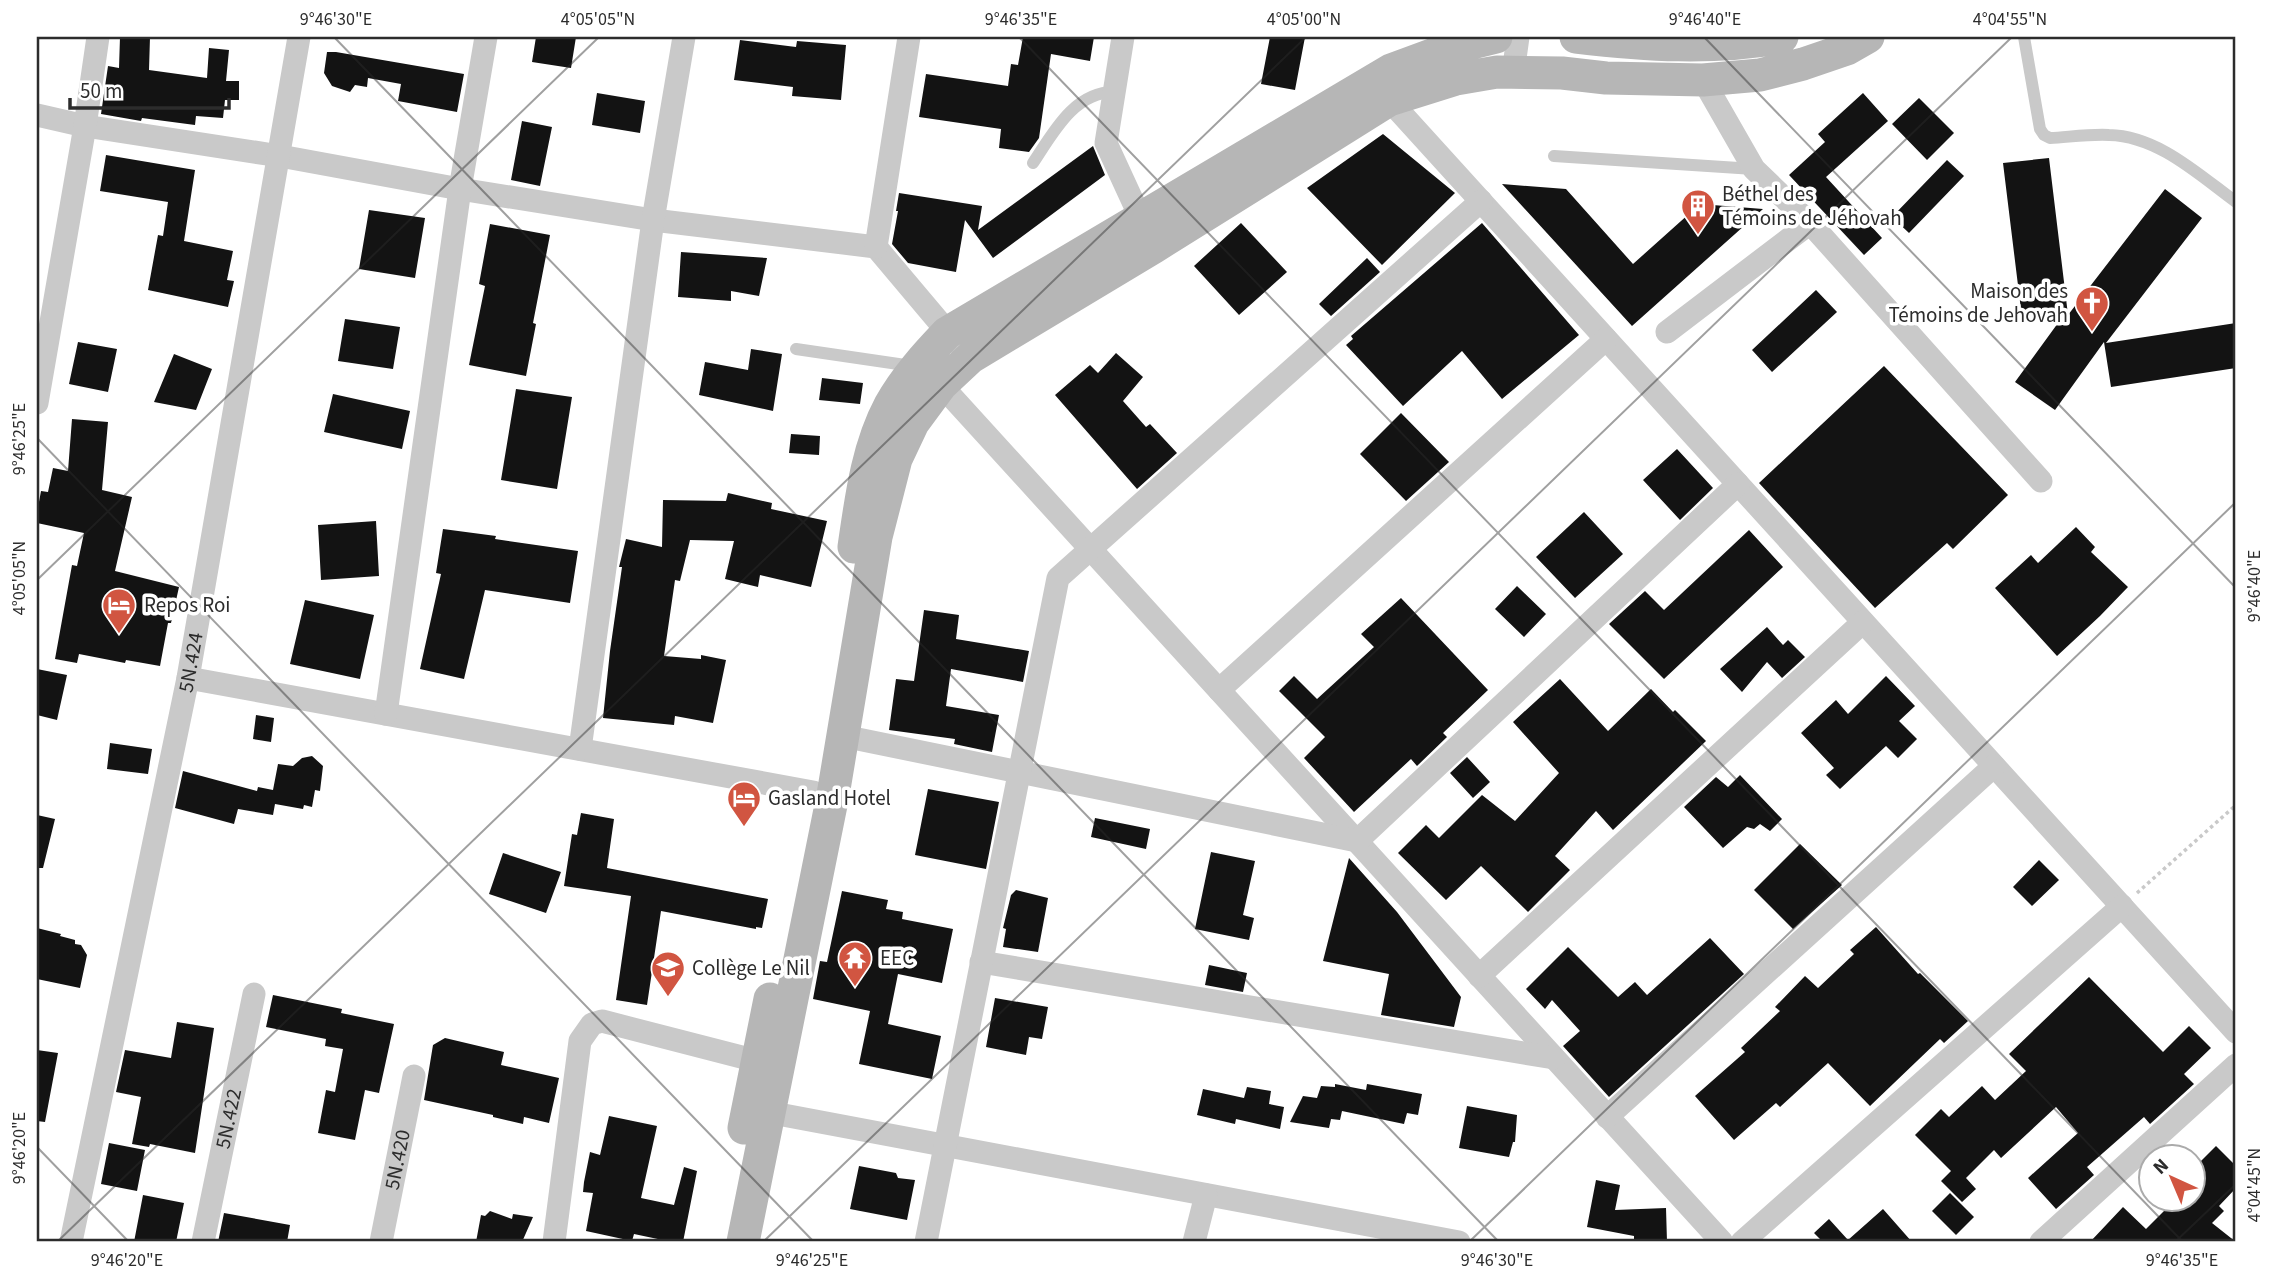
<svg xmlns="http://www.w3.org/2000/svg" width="2273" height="1279" font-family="'Source Sans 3',sans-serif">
	<rect width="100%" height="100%" fill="#fff"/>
	<!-- building -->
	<path fill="#131313" d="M120 37H150L149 70 207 78 209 48 229 50 226 81H239V100H225L223 118 196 116 195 125 142 118 141 121 101 114 108 66 119 68Z
		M536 37H576L571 68 532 62Z
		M1023 37H1094L1090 61 1051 54 1039 138 1029 152 999 148 1001 129 919 117 926 74 1008 86 1011 64 1018 65Z
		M1270 37H1305L1295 90 1261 84Z
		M740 40 796 47 797 41 846 45 841 100 792 96 793 87 734 80Z
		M327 52H336L464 74 457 112 398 101 401 84 368 78 367 87 355 85 350 92 332 86 324 73Z
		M597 93 645 101 640 133 592 125Z
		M1863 93 1888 121 1826 177 1882 238 1864 255 1789 175 1825 142 1818 134Z
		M1919 98 1954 133 1927 160 1892 124Z
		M522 121 552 127 540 186 511 180Z
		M1383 134 1455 193 1382 265 1307 188Z
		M1093 146 1105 175 993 258 965 220 956 272 908 263 892 244 898 211H896L899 193 982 206 978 230Z
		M106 155 195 170 184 241 233 251 227 280 234 281 228 307 148 290 158 235 163 236 168 202 100 191Z
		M2049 158 2068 315 2165 189 2202 218 2106 343 2236 323V368L2111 387 2104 342 2055 410 2015 382 2066 312 2022 318 2003 163Z
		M1947 160 1964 176 1909 233 1892 217Z
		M1502 184 1566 189 1633 264 1700 204 1763 209 1632 326Z
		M369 210 425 218 415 278 359 269Z
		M1241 223 1287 272 1239 315 1194 266Z
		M1482 223 1579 335 1502 399 1462 351 1403 406 1346 345 1353 339 1351 336Z
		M490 224 550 235 533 323 536 324 526 376 469 365 485 286 479 284Z
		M681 252 767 258 759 296 731 291V301L678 297Z
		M1367 258 1380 272 1331 316 1319 304Z
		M1816 290 1837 312 1772 372 1752 350Z
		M345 319 400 327 393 369 338 361Z
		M78 342 117 349 108 392 69 384Z
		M751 349 782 354 773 411 699 395 705 362 748 370Z
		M1116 353 1143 377 1123 401 1146 427 1150 424 1177 453 1137 489 1055 395 1090 365 1098 373Z
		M174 354 212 369 196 410 154 402Z
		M1884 366 2008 495 1953 549 1947 543 1875 608 1759 483Z
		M822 378 863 383 860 404 819 400Z
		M516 389 572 397 557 489 501 480Z
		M333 394 410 411 402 449 324 432Z
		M1401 413 1449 462 1406 501 1360 454Z
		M72 419 108 422 102 490 132 497 115 571 179 587 171 623H168L160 666 126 660 125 663 79 654 77 663 55 659 72 565 77 566 84 533 37 523V513L41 491 48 492 53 468 68 471Z
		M791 434 820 436 819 455 789 453Z
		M1677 449 1713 488 1680 520 1643 480Z
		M728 493 772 503 771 509 827 521 811 587 760 575 758 587 725 579 734 541 690 540 680 581 675 580 664 656 701 659V655L726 660 713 723 675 716 674 725 603 718 610 651 622 567H619L626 539 662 547 663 500 726 501Z
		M1584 512 1623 554 1575 598 1536 557Z
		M376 521 379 576 321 580 318 525Z
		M2076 527 2095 547 2091 552 2128 587 2100 616 2057 656 1995 588 2031 555 2038 563Z
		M443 529 496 536 495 539 578 551 570 603 485 590 464 679 420 669 441 574 436 573Z
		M1749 530 1783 567 1664 679 1609 624 1645 591 1664 610Z
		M1517 586 1546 614 1524 637 1495 609Z
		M1401 598 1488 690 1443 733 1447 737 1417 766 1411 759 1354 812 1304 758 1325 737 1279 691 1294 676 1317 699 1374 647 1361 634Z
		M305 600 374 615 360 679 290 664Z
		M924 610 959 615 956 639 1029 651 1023 682 951 669 946 706 999 715 992 752 954 744 955 739 889 730 896 679 914 681Z
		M1767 627 1783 645 1788 640 1805 657 1782 678 1767 662 1742 692 1720 669Z
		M37 669 67 675 57 720 37 715Z
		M1886 676 1915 706 1899 721 1917 739 1898 758 1886 746 1840 789 1826 775 1834 768 1801 733 1836 700 1848 714Z
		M1560 679 1608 731 1651 689 1673 712 1675 710 1706 741 1613 830 1596 811 1555 856 1570 870 1528 912 1481 866 1446 900 1398 853 1426 825 1439 838 1482 795 1515 821 1559 773 1513 722Z
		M256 715 274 718 271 742 253 739Z
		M110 743 152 749 148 774 107 769Z
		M312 756 323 766 320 791 315 790 312 807 304 805 303 809 275 804 273 815 238 809 234 824 175 808 183 771 257 791 258 787 273 790 278 764 293 766 302 758Z
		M1467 757 1490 782 1473 798 1450 773Z
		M1740 775 1782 819 1770 831 1760 824 1754 829 1747 827 1723 848 1684 807 1716 777 1728 787Z
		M928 789 999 802 986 869 915 855Z
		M581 813 614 819 607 868 768 899 762 928 756 927V929L661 911 647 1005 616 1000 631 896 564 886 572 834 577 835Z
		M37 815 55 819 43 868H37Z
		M1095 818 1150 829 1146 849 1091 837Z
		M1800 844 1842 885 1793 929 1754 890Z
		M1211 852 1255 861 1243 915 1254 918 1249 940 1195 929Z
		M503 853 561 872 546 913 489 894Z
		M1349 858 1397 912 1461 997 1454 1027 1381 1015 1389 974 1323 961Z
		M2039 860 2059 880 2032 906 2013 887Z
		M1016 890 1048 898 1038 952 1003 947 1006 929 1003 928 1011 895Z
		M842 891 888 900 886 909 903 912 902 919 953 929 942 983 898 974 888 1024 941 1036 932 1079 859 1064 870 1011 813 999 820 961 827 962Z
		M1876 927 1918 974 1920 973 1968 1021 1944 1043 1940 1039 1870 1106 1828 1063 1780 1107 1776 1103 1734 1140 1695 1096 1745 1052 1741 1048 1780 1011 1775 1007 1805 976 1818 988 1854 954 1850 950Z
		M37 928 61 934 60 936 75 940V944L81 945 87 955 80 988 37 979Z
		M1710 938 1744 974 1609 1097 1563 1046 1580 1031 1552 1000 1545 1009 1526 989 1568 947 1618 997 1635 982 1647 995Z
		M1209 965 1247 973 1243 992 1205 985Z
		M2089 977 2163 1052 2189 1026 2211 1048 2184 1074 2194 1084 2150 1124 2144 1117 2087 1167 2094 1175 2056 1209 2028 1178 2078 1133 2056 1107 2001 1158 1994 1150 1966 1178 1976 1189 1962 1202 1941 1181 1951 1171 1915 1135 1941 1109 1949 1117 1982 1086 1995 1100 2026 1071 2009 1054Z
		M273 995 342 1009 341 1013 394 1024 379 1093 365 1090 355 1140 318 1133 326 1090 335 1092 343 1049 325 1046 326 1039 266 1027Z
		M995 998 1048 1007 1042 1039 1029 1037 1026 1055 986 1047Z
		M177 1022 214 1028 195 1153 150 1144 149 1147 132 1144 141 1097 116 1092 125 1050 171 1058Z
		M445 1038 504 1052 501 1065 559 1078 549 1123 524 1117 523 1124 493 1117V1115L424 1100 433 1045Z
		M37 1050 58 1053 45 1122 37 1121Z
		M1335 1084 1366 1090 1367 1084 1422 1094 1418 1115 1407 1113 1404 1124 1342 1111 1340 1120 1331 1119 1329 1128 1290 1122 1303 1096 1317 1098 1321 1086 1335 1087Z
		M1247 1087 1271 1091 1269 1104 1284 1107 1280 1129 1236 1119 1235 1124 1197 1115 1203 1089 1244 1098Z
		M1467 1106 1517 1115 1515 1142H1513L1509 1157 1459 1148Z
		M609 1116 657 1126 641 1198 674 1205 684 1167 697 1171 683 1242H672L634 1234 632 1241 586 1231 593 1193 583 1192 584 1182 590 1152 600 1155Z
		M109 1143 145 1150 137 1191 101 1184Z
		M2216 1146 2236 1166V1188L2219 1206 2224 1211 2212 1223 2236 1242H2090L2123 1207 2146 1229 2176 1199H2193V1169Z
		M859 1166 896 1173 898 1178 915 1180 907 1220 850 1209Z
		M1596 1180 1620 1185 1615 1210 1666 1208 1667 1242H1634V1236L1587 1227Z
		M1950 1193 1974 1217 1956 1235 1932 1211Z
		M143 1195 184 1203 176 1242H134Z
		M1883 1209 1912 1242H1823L1814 1233 1829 1219 1848 1240Z
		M490 1211 512 1219 513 1214 533 1217 522 1242H476L481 1215 485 1216Z
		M224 1213 290 1225 287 1242H218Z"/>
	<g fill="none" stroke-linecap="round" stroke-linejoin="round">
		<!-- path -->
		<path stroke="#c9c9c9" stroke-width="3.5" stroke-dasharray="3.5 3.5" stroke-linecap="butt" d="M2137 893 2236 805"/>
		<!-- lane -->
		<path stroke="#c9c9c9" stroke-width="12" d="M2024 37 2040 129 2044 135 2050 138C2069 137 2090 134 2109 135 2158 136 2199 175 2236 202
			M1554 156 1754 169
			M1033 163C1053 133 1074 92 1114 92
			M796 349 912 366"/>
		<!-- street -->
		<g stroke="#c9c9c9" stroke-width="23">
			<path d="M1123 37 1106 143 1146 230"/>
			<path d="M1513 73 1518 37"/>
			<path d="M1703 80 1754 169 1810 223 2041 481"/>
			<path d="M1389 100 2236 1032"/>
			<path d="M37 115 85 126 280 156 460 189 653 220 876 247 956 342"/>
			<path d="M876 247 909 37"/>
			<path d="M1667 332 1810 223"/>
			<path d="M941 385 1722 1242"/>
			<path d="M37 403 85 126 98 37"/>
			<path d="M188 678 813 792"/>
			<path d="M1219 690 1606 339"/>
			<path d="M386 714 460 189 486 37"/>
			<path d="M843 736 1357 841 1738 484"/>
			<path d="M580 749 653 220 684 37"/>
			<path d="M981 962 1554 1058"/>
			<path d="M1479 976 1863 622"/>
			<path d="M757 1110 1459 1242"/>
			<path d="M1607 1117 1994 766"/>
			<path id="s1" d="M71 1242 188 678 299 37"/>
			<path id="s2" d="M203 1242 254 994"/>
			<path id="s3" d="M381 1242 414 1076"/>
			<path d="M554 1242 580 1041 592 1024 602 1021 757 1061"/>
			<path d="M926 1242 1058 578 1481 201"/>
			<path d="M1194 1242 1206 1195"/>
			<path d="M1742 1242 2122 906"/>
			<path d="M2041 1242 2236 1065"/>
		</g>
		<!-- secondary -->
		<path stroke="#b6b6b6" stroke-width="33" d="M1576 37C1644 45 1714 50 1782 37
			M854 547C861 499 867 448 890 405 905 378 926 355 947 333L1391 70 1448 49 1496 37
			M744 1128 770 999
			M743 1242 833 795 876 537 896 459 913 423 941 385 971 357 1154 247 1389 100 1456 79 1497 72 1562 73 1606 78 1703 80 1760 75 1803 64 1847 49 1868 37"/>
	</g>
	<!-- ticks -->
	<path fill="none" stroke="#2c2c2c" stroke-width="2" stroke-opacity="0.45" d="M334 37 1499 1242M1019 37 2183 1242M1704 37 2236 588M37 438 814 1242M37 580 599 37M37 1147 129 1242M57 1242 1306 37M763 1242 2012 37M1469 1242 2236 502M2175 1242 2236 1184"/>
	<!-- icons -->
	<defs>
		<g id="building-pin" transform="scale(1.75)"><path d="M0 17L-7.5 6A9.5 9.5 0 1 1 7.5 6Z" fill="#d15541" stroke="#fff"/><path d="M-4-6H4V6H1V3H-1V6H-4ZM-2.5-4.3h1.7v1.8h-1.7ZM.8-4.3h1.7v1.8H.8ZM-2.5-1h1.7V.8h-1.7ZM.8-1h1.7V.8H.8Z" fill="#fff"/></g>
		<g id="church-pin" transform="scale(1.75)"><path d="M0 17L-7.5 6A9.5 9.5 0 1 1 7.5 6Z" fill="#d15541" stroke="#fff"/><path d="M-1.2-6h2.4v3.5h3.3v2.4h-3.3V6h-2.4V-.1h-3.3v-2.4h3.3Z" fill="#fff"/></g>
		<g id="hotel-pin" transform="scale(1.75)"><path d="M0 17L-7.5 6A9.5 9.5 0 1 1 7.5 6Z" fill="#d15541" stroke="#fff"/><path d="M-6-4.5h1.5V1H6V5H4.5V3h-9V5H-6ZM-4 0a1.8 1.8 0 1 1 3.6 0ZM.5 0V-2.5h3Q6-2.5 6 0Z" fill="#fff"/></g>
		<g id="temple-pin" transform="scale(1.75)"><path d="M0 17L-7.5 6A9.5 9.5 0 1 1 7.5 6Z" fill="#d15541" stroke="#fff"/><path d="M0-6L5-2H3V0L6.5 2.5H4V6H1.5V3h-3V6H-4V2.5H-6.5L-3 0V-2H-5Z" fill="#fff"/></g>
		<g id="school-pin" transform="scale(1.75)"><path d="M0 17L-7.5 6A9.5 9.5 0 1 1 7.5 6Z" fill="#d15541" stroke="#fff"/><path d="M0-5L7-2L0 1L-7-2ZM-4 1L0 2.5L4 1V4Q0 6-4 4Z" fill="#fff"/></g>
	</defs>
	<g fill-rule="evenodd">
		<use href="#building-pin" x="1698" y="206"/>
		<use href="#church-pin" x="2092" y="303"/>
		<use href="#hotel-pin" x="119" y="605"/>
		<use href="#hotel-pin" x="744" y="798"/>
		<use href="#temple-pin" x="855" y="958"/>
		<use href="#school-pin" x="668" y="968"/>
	</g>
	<g text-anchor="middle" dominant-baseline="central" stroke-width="7" stroke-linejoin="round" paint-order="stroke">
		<!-- poi labels -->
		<g font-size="21" fill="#2c2c2c" stroke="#fff" text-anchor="start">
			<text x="1722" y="194">Béthel des<tspan x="1722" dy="24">Témoins de Jéhovah</tspan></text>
			<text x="2068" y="291" text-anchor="end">Maison des<tspan x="2068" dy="24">Témoins de Jehovah</tspan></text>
			<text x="144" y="605">Repos Roi</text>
			<text x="768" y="798">Gasland Hotel</text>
			<text x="880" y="958">EEC</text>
			<text x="692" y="968">Collège Le Nil</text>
		</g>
		<!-- street labels -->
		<g font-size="21" fill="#2c2c2c" stroke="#fff">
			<text stroke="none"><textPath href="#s1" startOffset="592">5N.424</textPath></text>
			<text stroke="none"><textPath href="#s2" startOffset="126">5N.422</textPath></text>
			<text stroke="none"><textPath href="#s3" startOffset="84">5N.420</textPath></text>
		</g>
	</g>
	<!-- border -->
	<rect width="2273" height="1279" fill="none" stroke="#ffffff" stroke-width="77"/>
	<!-- north arrow -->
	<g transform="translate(2172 1178) rotate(316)"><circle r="33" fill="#ffffff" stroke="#ababab" stroke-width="2"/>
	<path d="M0-5L12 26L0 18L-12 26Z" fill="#d15541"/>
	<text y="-10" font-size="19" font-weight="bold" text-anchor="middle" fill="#2c2c2c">N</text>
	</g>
	<!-- scale -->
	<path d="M70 98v10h159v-10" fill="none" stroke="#2c2c2c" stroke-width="3.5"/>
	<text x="80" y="98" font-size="21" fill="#2c2c2c" stroke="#ffffff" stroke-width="5" paint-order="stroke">50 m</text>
	<rect x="38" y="38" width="2196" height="1202" fill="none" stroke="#2c2c2c" stroke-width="2.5"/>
	<g font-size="18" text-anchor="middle" fill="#2c2c2c">
		<text x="336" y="25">9°46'30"E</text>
		<text x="598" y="25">4°05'05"N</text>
		<text x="1021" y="25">9°46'35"E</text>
		<text x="1304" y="25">4°05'00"N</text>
		<text x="1705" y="25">9°46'40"E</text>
		<text x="2010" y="25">4°04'55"N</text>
		<text transform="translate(19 439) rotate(-90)" y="6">9°46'25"E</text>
		<text transform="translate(19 578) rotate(-90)" y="6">4°05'05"N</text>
		<text transform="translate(2254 586) rotate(-90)" y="6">9°46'40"E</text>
		<text transform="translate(19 1148) rotate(-90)" y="6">9°46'20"E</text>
		<text transform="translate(2254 1185) rotate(-90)" y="6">4°04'45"N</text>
		<text x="127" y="1266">9°46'20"E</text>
		<text x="812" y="1266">9°46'25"E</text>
		<text x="1497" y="1266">9°46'30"E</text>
		<text x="2182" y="1266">9°46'35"E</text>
	</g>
</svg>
